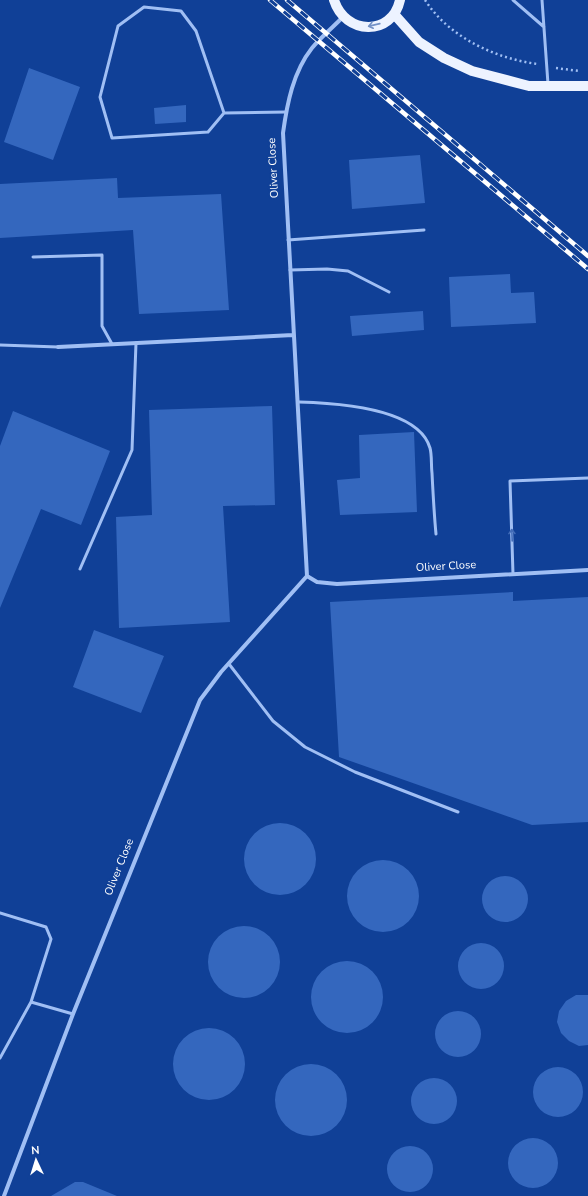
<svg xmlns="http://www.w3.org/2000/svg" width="588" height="1196" font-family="'Nunito Sans',sans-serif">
	<rect width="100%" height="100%" fill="#104097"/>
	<!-- building -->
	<path fill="#3467be" d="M29 68 80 87 53 160 4 142Z
		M186 105V122L155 124 154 108Z
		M420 155 425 203 352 209 349 160Z
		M117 178 118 198 221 194 229 310 139 314 133 230 0 238V184Z
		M510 274 511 293 534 292 536 323 451 327 449 277Z
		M423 311 424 330 352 336 350 316Z
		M272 406 275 505 223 506 230 622 119 628 116 517 152 515 149 410Z
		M13 411 110 451 81 525 41 509 0 608V446Z
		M414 432 417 512 340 515 337 480 360 478 359 435Z
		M513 592V601L588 597V822L532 825 339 757 330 602Z
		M94 630 164 656 141 713 73 687Z
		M244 859a36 36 0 1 1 72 0a36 36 0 1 1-72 0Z
		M347 896a36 36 0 1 1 72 0a36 36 0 1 1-72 0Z
		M482 899a23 23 0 1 1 46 0a23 23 0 1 1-46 0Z
		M208 962a36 36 0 1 1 72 0a36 36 0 1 1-72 0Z
		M458 966a23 23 0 1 1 46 0a23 23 0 1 1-46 0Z
		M311 997a36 36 0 1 1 72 0a36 36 0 1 1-72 0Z
		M576 995H588V1045L579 1046 569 1041 561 1033 557 1022 559 1011 566 1001Z
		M435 1034a23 23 0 1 1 46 0a23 23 0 1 1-46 0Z
		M173 1064a36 36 0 1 1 72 0a36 36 0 1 1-72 0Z
		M275 1100a36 36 0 1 1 72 0a36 36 0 1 1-72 0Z
		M533 1092a25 25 0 1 1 50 0a25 25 0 1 1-50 0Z
		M411 1101a23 23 0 1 1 46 0a23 23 0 1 1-46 0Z
		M508 1163a25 25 0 1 1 50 0a25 25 0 1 1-50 0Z
		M387 1169a23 23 0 1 1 46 0a23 23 0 1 1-46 0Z
		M75 1182H83L117 1196H51Z"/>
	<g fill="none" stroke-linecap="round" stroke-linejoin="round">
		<!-- path -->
		<path stroke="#a0bff4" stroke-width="2.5" stroke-dasharray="2 3" stroke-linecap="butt" d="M425 0C449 37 494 58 537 64
			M556 68 579 71"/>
		<!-- lane -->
		<path stroke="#a0bff4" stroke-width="3" d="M513 0 544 27
			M542 0 548 84
			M224 113 196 31 181 11 144 7 118 26 100 97 112 138 208 132 224 113 286 112
			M288 240 424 230
			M33 257 102 255V326L112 344
			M290 270 327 269 348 271 389 292
			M0 345 58 347
			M299 402C335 403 418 407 430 448 432 455 431 465 432 473 433 493 434 513 436 534
			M80 569 132 450 136 343
			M513 574 510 481 588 478
			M229 664 273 721 305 747 355 772 458 812
			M0 913 46 927 51 939 31 1002 73 1014
			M0 1058 31 1002"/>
		<!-- street -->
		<path stroke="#a0bff4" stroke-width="4" d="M343 17C333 27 321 37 312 48 293 72 287 104 283 133L307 576 317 582 337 584 588 570
			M58 347 293 335
			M4 1196 73 1014 200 700 221 672 307 576"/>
		<!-- primary -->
		<path stroke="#edf3ff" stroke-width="10" d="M334 0C345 35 392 37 400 0
			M394 14 419 42 444 58 472 71 529 86H588"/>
		<!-- rail casing -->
		<g stroke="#fff" stroke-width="4.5">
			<path id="rail" d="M270 0 588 269
				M287 0 588 256"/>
		</g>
		<!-- rail -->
		<use href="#rail" stroke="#104097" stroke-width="3" stroke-dasharray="9" stroke-linecap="butt"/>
	</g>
	<!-- one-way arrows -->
	<defs><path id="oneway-shaft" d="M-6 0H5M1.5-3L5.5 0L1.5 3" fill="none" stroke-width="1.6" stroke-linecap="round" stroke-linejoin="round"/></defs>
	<use stroke="#7391c6" href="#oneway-shaft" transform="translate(374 25) rotate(167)"/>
	<use stroke="#426cb8" href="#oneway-shaft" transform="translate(512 535) rotate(-92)"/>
	<g text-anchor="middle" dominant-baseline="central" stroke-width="4" stroke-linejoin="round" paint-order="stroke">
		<!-- street labels -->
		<g font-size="11" fill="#fff" stroke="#104097">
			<text transform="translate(273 168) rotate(-93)">Oliver Close</text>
			<text transform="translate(446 566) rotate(-3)">Oliver Close</text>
			<text transform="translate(119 867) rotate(-68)">Oliver Close</text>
		</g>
	</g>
	<!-- north arrow -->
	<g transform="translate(36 1160) rotate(356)" stroke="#104097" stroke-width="3" paint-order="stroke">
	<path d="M0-3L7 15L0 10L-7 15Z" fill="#ffffff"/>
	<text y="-6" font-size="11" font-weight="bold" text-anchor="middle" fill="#ffffff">N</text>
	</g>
</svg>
